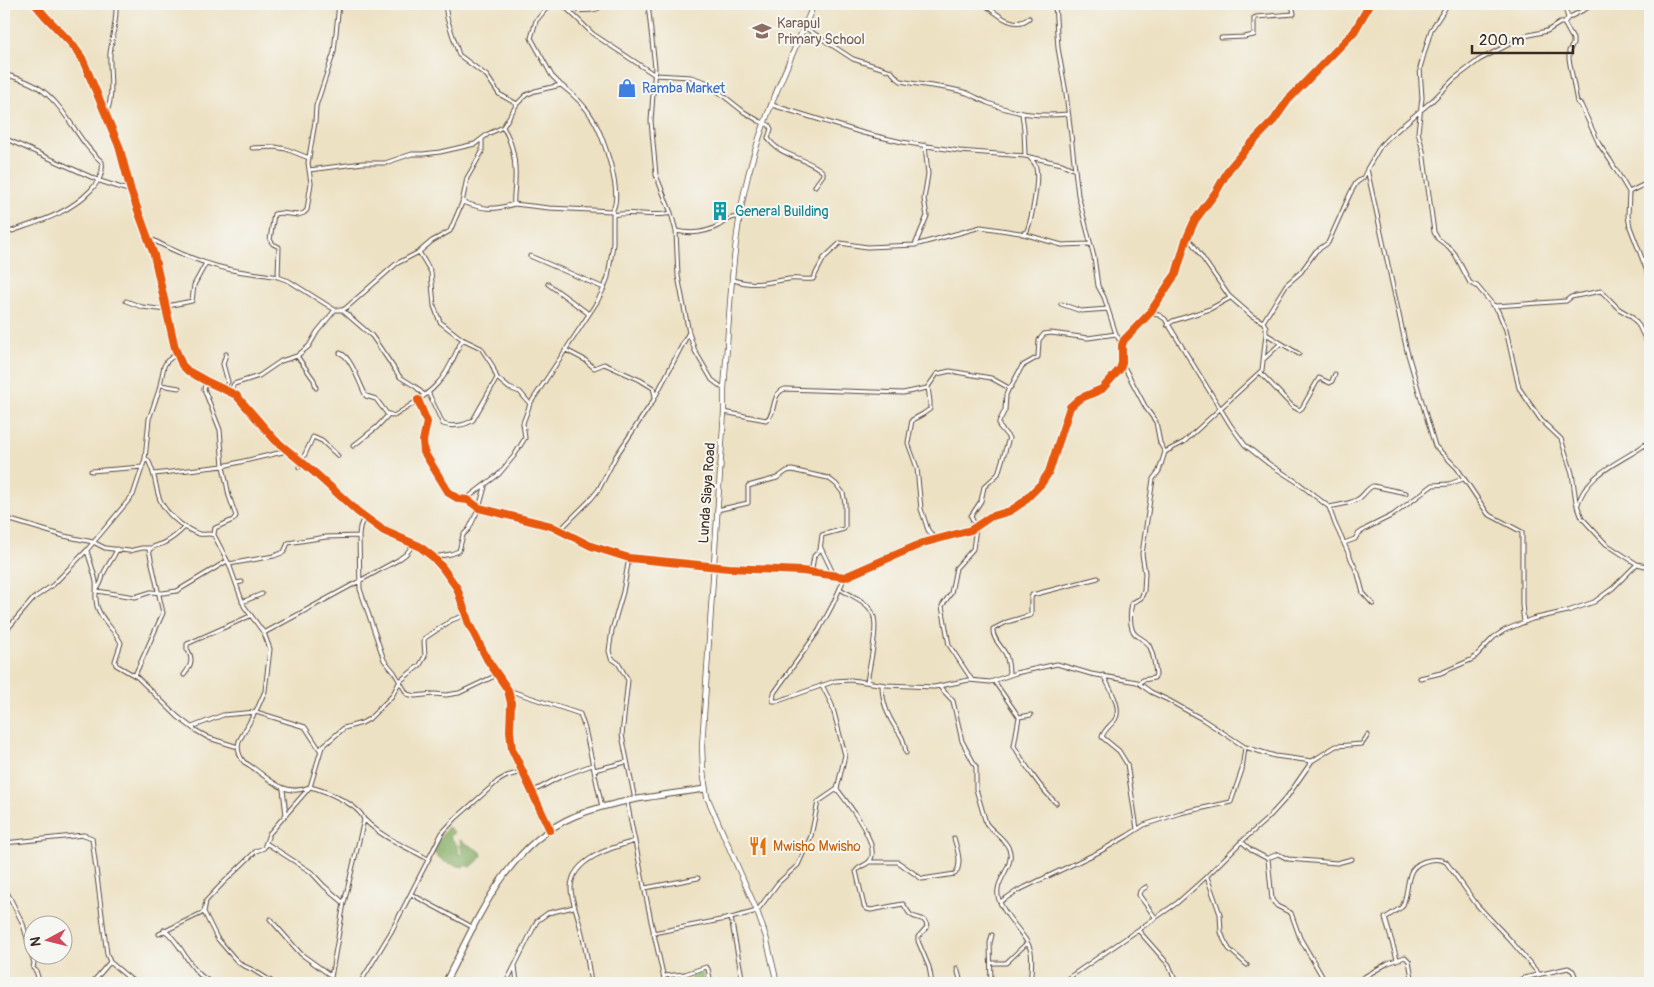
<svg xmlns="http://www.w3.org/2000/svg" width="1654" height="987" font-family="Pangolin,sans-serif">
	<rect width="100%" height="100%" fill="#f6f6f2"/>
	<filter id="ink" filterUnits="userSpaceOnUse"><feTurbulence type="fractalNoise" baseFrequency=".02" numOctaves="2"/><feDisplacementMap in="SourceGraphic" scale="10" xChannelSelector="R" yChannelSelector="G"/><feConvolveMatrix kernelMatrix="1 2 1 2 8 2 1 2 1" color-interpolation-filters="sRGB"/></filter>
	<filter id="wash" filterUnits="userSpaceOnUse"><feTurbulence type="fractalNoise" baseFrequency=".0096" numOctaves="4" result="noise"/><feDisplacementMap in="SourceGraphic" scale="20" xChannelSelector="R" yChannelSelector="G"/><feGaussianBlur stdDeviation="1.12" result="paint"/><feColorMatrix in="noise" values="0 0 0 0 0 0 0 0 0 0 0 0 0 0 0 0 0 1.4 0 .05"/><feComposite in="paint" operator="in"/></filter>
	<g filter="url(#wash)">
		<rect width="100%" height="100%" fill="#ede1c3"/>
		<!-- forest -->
		<path fill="#83ac62" stroke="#5f6b40" d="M448 827 454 832 450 837 458 846 459 855 462 854 460 840 481 852 482 857 471 867 464 865 463 867 445 862 431 851Z
			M702 971 704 983H694L689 974Z"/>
	</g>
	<g filter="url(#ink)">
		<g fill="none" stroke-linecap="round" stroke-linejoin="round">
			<!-- minor casing -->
			<g stroke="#564537" stroke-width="5">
				<path id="minor" d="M35 4 45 16 72 44 82 58 119 146 131 191 154 255 175 348 182 365 188 371 206 381 236 395 275 440 315 473 358 512 384 531 419 546 433 557 442 567 457 588 469 624 487 659 508 690 511 703 510 731 512 749 550 829
					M445 4 447 18 459 55 487 76 499 94 517 104
					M562 4 593 34 655 75 691 77 706 82 744 112 759 121 769 125 771 129 768 138C778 156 809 158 823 172V175L815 186
					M648 4 655 67 651 121 656 175 671 213 676 231 678 276 689 333 695 351 712 380 724 389
					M984 4C996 13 1014 31 1029 18
					M1055 4 1058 48 1066 93 1078 195 1094 257 1098 286 1104 297 1116 334 1122 345
					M1448 4 1431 30 1420 68 1422 98 1418 132 1423 151 1434 232 1438 239 1449 247 1455 254 1470 283 1477 286 1498 311 1506 330 1519 388 1541 420 1561 439 1572 473 1576 502 1582 518 1606 544 1637 564 1650 567
					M570 10C581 10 597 13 604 4
					M1568 18 1595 4
					M1564 23 1573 39V44L1569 51V59L1577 102 1581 105 1599 144 1610 160 1629 192 1628 216 1630 227 1650 279
					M804 27 853 59 891 71 897 78 901 81C923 86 945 86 967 93 974 96 981 100 988 103 1017 114 1038 117 1068 114
					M1221 38 1244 37 1254 35V18L1256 17 1294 14 1292 4
					M4 74C17 78 32 82 43 91 68 110 78 142 102 162 104 174 98 182 91 190 66 216 36 222 4 234
					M772 105 863 133 902 142 959 151 1025 156 1062 164 1075 170
					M1022 114 1024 129 1025 156
					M105 116C115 98 109 74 110 54 112 37 117 21 116 4
					M503 127C513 143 516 163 515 181 515 189 513 197 514 204L549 208 612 211C624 195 603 135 593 119 585 105 573 94 561 85
					M4 138 100 181 131 191
					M252 148 275 147 286 149 309 158
					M309 170 363 163H385L412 154H423L440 152 475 144 488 134 503 127 517 104 526 95 535 91 561 85 552 76 531 38 536 21 550 4
					M1629 192 1647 183 1650 184
					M462 202C483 209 492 211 514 204
					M613 215C632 210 652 218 671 213
					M676 231C690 234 705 233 718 226 726 221 731 216 740 217
					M1022 234 1027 231C1032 218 1039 181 1036 168 1036 164 1033 161 1030 158
					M1188 237 1229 296 1252 316 1263 322 1266 327V334L1299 354
					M149 238C175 252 203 264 232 270 247 273 263 274 278 277
					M915 245 981 227 1020 233 1062 245 1089 244
					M419 252 431 272 434 306 440 322 462 339 481 348 492 365 497 378 509 388 520 392 530 404
					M530 256 604 288
					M733 280C757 287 766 282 789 279 797 278 805 280 813 279L824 258 840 243 867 247 915 245 927 216 924 199 928 174 925 145
					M548 284 589 314
					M126 301 142 307 167 310
					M1061 304 1081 311 1108 309
					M1492 305 1496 306 1566 301 1571 297 1601 291 1619 309 1631 316 1639 326 1649 347 1650 360
					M166 309 172 305 192 301 194 285 206 263
					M335 310H342L346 308 396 264 419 252 432 241 450 231 462 203 467 178 482 152V139
					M342 310 372 336 400 377 416 387 424 395
					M1149 314 1159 315 1165 319 1231 426 1245 445 1269 464 1297 482 1329 507 1335 524 1358 574 1363 593 1373 604
					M1263 322 1286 285 1301 272 1316 251 1328 243 1350 194 1356 183 1363 178 1367 170
					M1167 325 1173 321 1210 309 1230 298
					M566 350 585 360 594 368 604 364 640 380 653 388 655 396
					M340 353C351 356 360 385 366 396L376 399 388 415
					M297 356 314 380 316 388
					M1264 359 1281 343
					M1122 363 1146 408 1156 422 1160 443 1165 452
					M1260 372 1292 406 1299 410 1302 408 1319 378 1330 383 1332 381 1335 374
					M206 381 204 389 220 430 223 466 229 496 236 516 233 520 215 528 214 534
					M161 385 179 388
					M928 387 930 402V409L923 414 912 420 908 443 917 468 921 509 928 530 936 540
					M224 389 228 382 223 364 226 354
					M230 392 234 384 259 376 281 361 297 356 309 346 317 332 335 310 289 281 278 277 279 247 273 244 270 240 274 214 281 213 298 215 304 213 307 210 311 183 308 163 315 122 316 106 334 52 339 4
					M428 392 443 424C451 427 465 426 473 420L497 378
					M418 400 427 422 423 441 424 452 449 493 459 499 468 500 479 508 551 526 591 546 629 558 729 568 802 571 845 577 923 543 971 530 990 517 1010 511 1022 503 1041 484 1049 472 1070 407 1079 399 1102 389 1120 369 1122 363V345L1124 340 1149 314 1171 281 1176 274 1186 240 1195 220 1216 192 1229 169 1245 150 1274 120 1288 100 1354 32 1370 4
					M724 412 766 420C777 414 770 394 785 389L903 393 927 388 937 374 950 371 991 378 1009 388 1011 387 1022 366 1038 357 1039 340 1044 334 1051 333 1088 338 1116 334
					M353 446 377 427 389 414 394 416C409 406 426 397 438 383 449 372 454 356 461 342L464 340
					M145 459 148 460C154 471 155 482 158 494 162 511 182 528 199 534 204 535 209 533 214 535L229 564 244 606 264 633 270 649 265 691 258 707 239 741C237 749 239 756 244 762 266 774 282 799 309 787
					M299 467 313 437 322 441 338 456
					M91 471 142 467
					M154 474 223 466 287 451
					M466 499 499 474 514 456 525 438 523 423 530 404 597 302 604 288 608 277 613 244V210
					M1329 507C1338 505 1350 504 1358 499 1364 496 1366 489 1373 486L1406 493
					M1577 507C1586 471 1624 462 1650 441
					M717 510 748 503V486L777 478 787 471 792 470 828 478 836 484 843 493 845 503V527L844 529 822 535 820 550 814 556 812 568 806 571
					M364 517 360 527 359 536 360 589 384 660 394 672 407 694 415 696 434 694 446 695 459 693 497 675
					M4 518 64 536 93 542 105 548 129 551 142 548H151
					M560 530 591 499 599 489 616 456 653 401 688 334
					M1344 543 1355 539 1358 534 1367 528 1393 515 1433 485 1449 484 1463 479
					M821 548 834 575
					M87 551C90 561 94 572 96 582 97 592 94 600 98 609 103 622 115 630 121 643L115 661 116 665 137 677 178 717 195 730 209 738 238 747
					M434 557 451 554 459 551 463 535 469 529 479 508 485 487
					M629 558 623 592 612 630 609 651 611 658 618 663 628 680 622 735 635 800
					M229 564 274 556 284 552 288 543 326 537 359 536
					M845 577 832 606 819 630 774 693 773 701H778L835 681 851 680 886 685 934 687 969 680 990 682 1016 673 1057 664 1091 674 1137 682 1151 692 1168 700 1202 719 1245 747 1275 756 1312 761 1336 746 1362 744 1368 735
					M236 583 242 582
					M97 589C101 584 102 581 103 575 105 568 114 558 117 549
					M840 589C850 595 866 601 872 612 880 624 869 667 867 682
					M97 591 135 597 151 592 163 593 177 591 227 561
					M242 602 262 594
					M1524 622 1522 605V532L1488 514 1457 468 1435 446 1407 351 1367 169 1381 145 1389 137 1433 100 1454 79 1479 60 1525 36 1547 31 1560 23H1564L1568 18 1564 4
					M4 633 34 598 53 585 87 550 133 495 145 459 149 419 159 390 164 366 167 361 176 354
					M264 633 398 560 406 554 414 544
					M135 675 163 613 149 550C154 545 158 546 164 543 172 539 179 533 185 527
					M184 675C191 666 194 659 187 649V644L250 616
					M1009 675C1009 668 1008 661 1006 655 1002 646 992 639 993 629L1007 622 1031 615V599L1032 595 1098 578
					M1103 675C1109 687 1124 709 1114 721 1110 726 1104 730 1102 737L1119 751 1127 764 1137 829
					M1420 678 1441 673 1473 659 1494 637 1505 630 1532 619 1568 611 1594 602 1613 588 1637 564
					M972 680 949 645 942 606 951 593 956 568 973 549 976 528 971 516 981 501 984 487 998 474 1009 438 999 426V422L1005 410 1006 395 1009 388
					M994 681 1019 717 1031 715
					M1139 683 1143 680 1154 678 1156 675C1155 665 1153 651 1148 644 1144 639 1139 638 1135 634 1129 628 1130 611 1132 603L1141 598 1144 591 1145 573 1142 554 1153 479 1159 471 1165 452 1184 442 1262 370 1266 334
					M882 685C882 697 885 709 891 720 899 735 903 733 906 753
					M939 686 953 701 962 741 976 767V789L986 823C993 833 1004 837 1009 849 1016 867 992 881 999 900 1005 918 1028 936 1031 952 1033 962 1030 973 1031 983
					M508 690 580 714 585 729 602 807
					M1019 717 1014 746C1026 766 1039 787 1056 803
					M192 727 223 715 256 712 305 727 320 750
					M594 770 626 762
					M310 787C324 790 360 805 364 820L344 903 330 983
					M283 789 286 815
					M837 789C847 802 879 842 871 859 869 865 860 865 856 871L864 906 867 909 871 910 903 904C906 907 908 913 911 915 918 920 926 916 927 927L918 937V941L929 967 932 983
					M532 792 560 777 592 765
					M627 802 651 921 665 983
					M365 820C382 838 407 847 428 859
					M1241 841 1251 850 1268 859 1272 900 1277 906 1291 913 1300 938 1326 983
					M4 843 84 835 92 838 107 954 110 962 135 983
					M266 843 311 872 324 886 344 903
					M1268 858 1278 854 1288 859 1337 863 1352 859
					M870 862H898L922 879 955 874C963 864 957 849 954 838
					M1207 877 1220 914 1221 932 1224 940 1229 949 1247 965
					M4 886 23 924 34 963 33 968 36 971 40 983
					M1146 887 1140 891 1139 895 1155 917
					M645 888 698 878
					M411 894 474 928
					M1000 902 1017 891 1099 852 1127 836 1144 825 1180 813 1231 802 1242 770 1245 747
					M731 918 743 983
					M270 919 301 954 330 975
					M164 930C184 944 188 973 213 983
					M1138 930 1169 965 1176 983
					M653 933 731 918 757 911 778 883 798 865 811 836 818 802 837 789 845 755 832 705 822 685
					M159 934 204 912
					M1397 959 1385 918 1402 907C1412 888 1401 865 1430 860 1436 859 1441 859 1446 862L1477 905 1511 941 1539 974
					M991 963H1006L1027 943
					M515 966 517 983
					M957 968 961 983
					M664 976 685 974 706 967 708 969 711 983
					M92 983 110 962
					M274 983 253 970 242 965 235 959 217 938 204 912 206 901 223 883 256 851 264 848 269 834 310 787 322 747 344 728 362 723 369 719 392 696 400 681 420 665 425 656 424 641 425 638 452 620 466 615
					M360 983 391 932 442 833 455 819 498 781 507 776 521 772
					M506 983 537 921 548 913 574 907
					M591 983C588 963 585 942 579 922 577 911 571 900 571 888 571 859 613 847 635 841
					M991 983 990 943 992 935
					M1061 983 1177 903 1205 878 1240 843 1268 818 1287 797 1312 761
					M1354 983 1388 963 1405 957 1409 961 1413 983
					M1519 983 1520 980 1524 978 1568 968 1573 971 1578 983"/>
			</g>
			<!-- major casing -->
			<g stroke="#564537" stroke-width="6">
				<path id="major" d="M777 983 766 937 757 911 707 797 703 771 702 746 724 412V389C729 324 731 257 744 193 757 129 789 63 814 4"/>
			</g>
			<!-- highway casing -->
			<g stroke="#564537" stroke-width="7">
				<path id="highway" d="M445 983C477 921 506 845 575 816 614 800 663 795 705 789"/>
			</g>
			<!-- minor -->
			<use href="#minor" stroke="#fff" stroke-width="3"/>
			<!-- major -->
			<use href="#major" stroke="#fff" stroke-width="4.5"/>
			<!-- highway -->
			<use href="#highway" stroke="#fff" stroke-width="5"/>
			<!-- cycleway casing -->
			<g stroke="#f6f6f2" stroke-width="11">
				<path id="cycleway" d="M35 4 45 16 72 44 82 58 119 146 131 191 154 255 175 348 182 365 188 371 206 381 236 395 275 440 315 473 358 512 384 531 419 546 433 557 442 567 457 588 469 624 487 659 508 690 511 703 510 731 512 749 550 830
					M418 400 427 422 423 441 424 452 449 493 459 499 468 500 479 508 551 526 591 546 629 558 729 568 802 571 845 577 923 543 971 530 990 517 1010 511 1022 503 1041 484 1049 472 1070 407 1079 399 1102 389 1120 369 1122 363V345L1124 340 1149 314 1171 281 1176 274 1186 240 1195 220 1216 192 1229 169 1245 150 1274 120 1288 100 1354 32 1370 4"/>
			</g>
			<!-- cycleway -->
			<use href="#cycleway" stroke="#e8590c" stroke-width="8"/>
		</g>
	</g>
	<!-- icons -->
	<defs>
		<g id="school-bare" transform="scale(1.5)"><path d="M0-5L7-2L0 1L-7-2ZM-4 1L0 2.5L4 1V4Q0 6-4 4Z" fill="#8d6e63" stroke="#f6f6f2" stroke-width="2.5" paint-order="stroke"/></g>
		<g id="shop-bare" transform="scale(1.5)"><path d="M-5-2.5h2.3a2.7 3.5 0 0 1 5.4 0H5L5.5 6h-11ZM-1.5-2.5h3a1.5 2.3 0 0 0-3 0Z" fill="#3f7fe0" stroke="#f6f6f2" stroke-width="2.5" paint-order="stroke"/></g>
		<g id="building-bare" transform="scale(1.5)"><path d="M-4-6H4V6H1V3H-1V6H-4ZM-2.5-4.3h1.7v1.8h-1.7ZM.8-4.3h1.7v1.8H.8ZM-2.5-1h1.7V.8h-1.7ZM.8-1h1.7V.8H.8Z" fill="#0f9aa8" stroke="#f6f6f2" stroke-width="2.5" paint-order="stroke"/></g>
		<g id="restaurant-bare" transform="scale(1.5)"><path d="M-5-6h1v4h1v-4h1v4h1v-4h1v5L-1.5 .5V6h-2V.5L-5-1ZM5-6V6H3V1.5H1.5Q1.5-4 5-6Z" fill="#e8710a" stroke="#f6f6f2" stroke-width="2.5" paint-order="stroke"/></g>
	</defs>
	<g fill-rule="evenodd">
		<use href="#school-bare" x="762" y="31"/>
		<use href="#shop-bare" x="627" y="88"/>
		<use href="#building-bare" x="720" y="211"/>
		<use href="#restaurant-bare" x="758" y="846"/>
	</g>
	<g text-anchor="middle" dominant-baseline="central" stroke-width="4" stroke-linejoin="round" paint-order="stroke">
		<!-- education labels -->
		<g font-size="14" fill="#785e54" stroke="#f6f6f2" text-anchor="start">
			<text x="777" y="23">Karapul<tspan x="777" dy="16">Primary School</tspan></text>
		</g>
		<!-- shop labels -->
		<g font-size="14" fill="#366cbe" stroke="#f6f6f2" text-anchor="start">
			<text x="642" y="88">Ramba Market</text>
		</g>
		<!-- culture labels -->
		<g font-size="14" fill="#0d838f" stroke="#f6f6f2" text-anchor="start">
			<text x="735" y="211">General Building</text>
		</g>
		<!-- street labels -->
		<g font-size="14" fill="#3b2a1e" stroke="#f6f6f2">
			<text transform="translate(707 493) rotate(-86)">Lunda Siaya Road</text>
		</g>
		<!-- food labels -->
		<g font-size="14" fill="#c56008" stroke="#f6f6f2" text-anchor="start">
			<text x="773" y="846">Mwisho Mwisho</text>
		</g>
	</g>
	<!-- margin -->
	<rect width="1654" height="987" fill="none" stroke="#f6f6f2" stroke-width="20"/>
	<!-- north arrow -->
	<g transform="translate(48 940) rotate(263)"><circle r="24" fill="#f6f6f2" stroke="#aba49d"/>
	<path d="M0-4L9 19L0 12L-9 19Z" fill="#d1495b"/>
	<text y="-8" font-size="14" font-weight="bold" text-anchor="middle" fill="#3b2a1e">N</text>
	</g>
	<!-- scale -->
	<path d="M1472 45v8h101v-8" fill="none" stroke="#3b2a1e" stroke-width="2.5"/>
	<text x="1479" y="45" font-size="15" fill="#3b2a1e" stroke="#f6f6f2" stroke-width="4" paint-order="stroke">200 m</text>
</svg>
